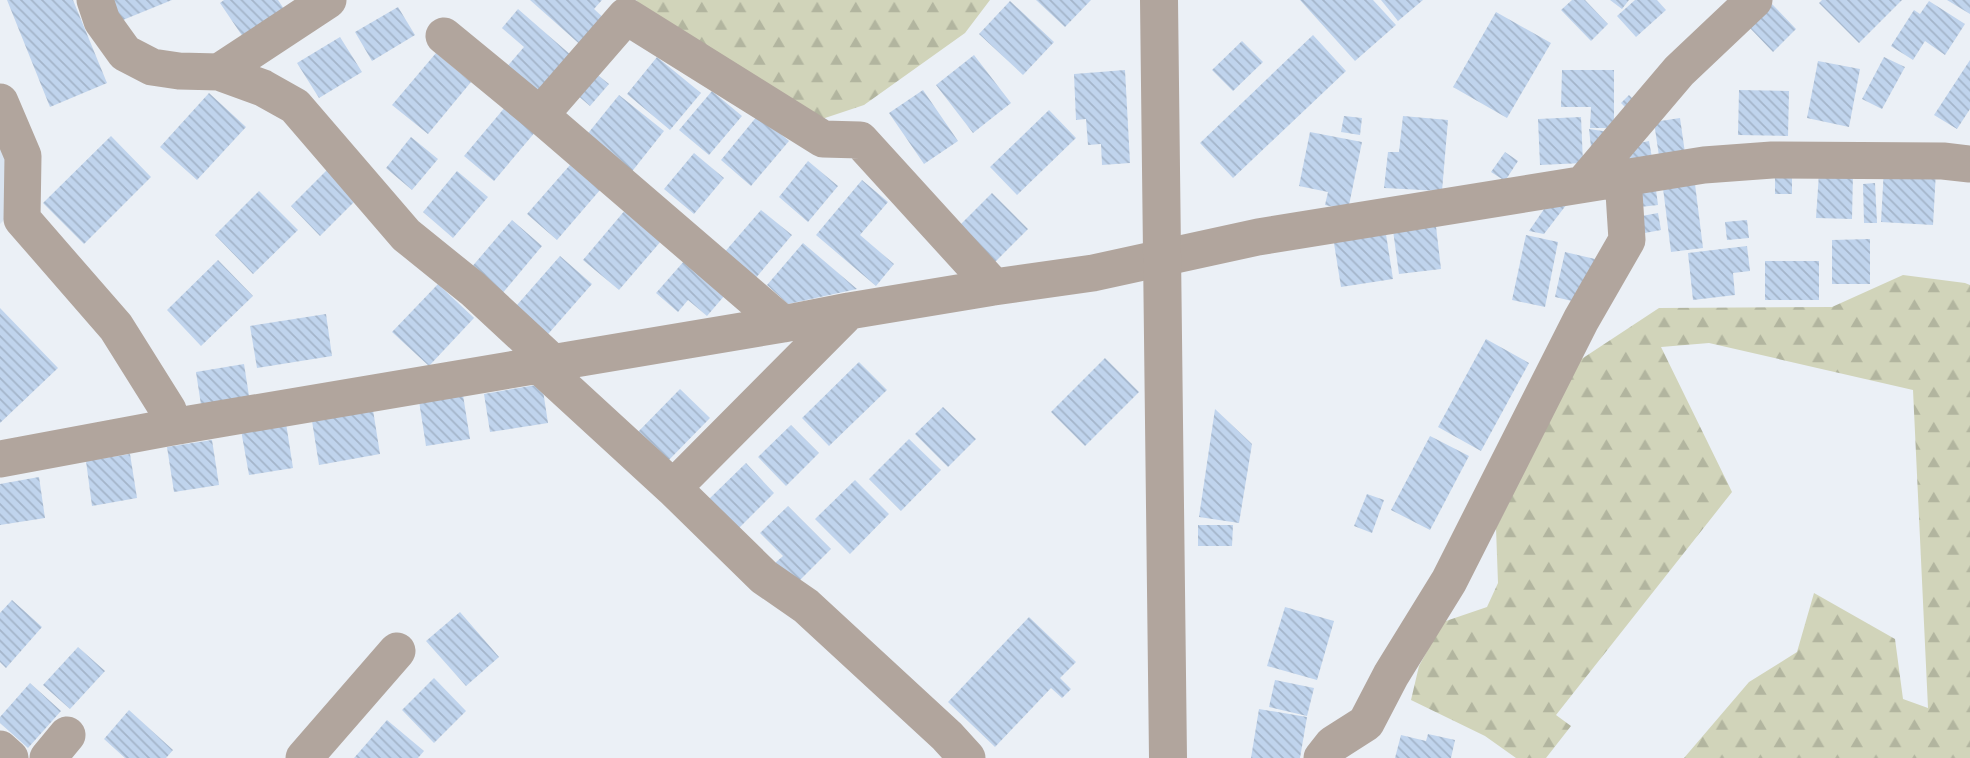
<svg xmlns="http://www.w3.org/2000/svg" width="1970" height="758" font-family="'Libre Baskerville',serif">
	<defs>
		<pattern id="forest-firs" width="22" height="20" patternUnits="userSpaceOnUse" patternTransform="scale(1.75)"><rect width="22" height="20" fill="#d1d4ba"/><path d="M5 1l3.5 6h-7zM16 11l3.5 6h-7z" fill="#b2b59f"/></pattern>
		<pattern id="building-back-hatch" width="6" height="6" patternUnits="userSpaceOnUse" patternTransform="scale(1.75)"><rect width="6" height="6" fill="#c0d4ed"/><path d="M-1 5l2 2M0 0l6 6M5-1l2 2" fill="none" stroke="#a4b5ca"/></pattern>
	</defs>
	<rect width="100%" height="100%" fill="#ebf0f6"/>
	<!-- built -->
	<path fill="#dae4f0" d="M0 130 11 154 5 219 0 224Z"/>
	<!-- forest -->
	<path fill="url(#forest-firs)" d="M636 0H990L965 33 864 105 822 119 649 14Z
		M1903 275 1965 283 1970 285V758H1684L1749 682 1797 652 1814 593 1895 639 1903 699 1928 708 1913 390 1709 343 1661 347 1732 492 1556 715 1571 726 1546 758H1516L1485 736 1411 700 1419 666 1443 622 1487 607 1498 583 1496 528 1580 360 1659 308 1832 307Z"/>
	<!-- building -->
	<path fill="url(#building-back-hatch)" d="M7 0H73L107 83 50 107Z
		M109 0H172L118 22Z
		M224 0H278L284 9 243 37 220 3Z
		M530 0H602L594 9 608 22 584 48Z
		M1036 0H1091L1065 27Z
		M1300 0H1373L1396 25 1355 61Z
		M1381 0H1423L1398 21Z
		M1572 0H1585L1608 24 1591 41 1561 10Z
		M1610 0H1629L1622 9Z
		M1635 0H1657L1666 10 1636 37 1617 16Z
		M1822 0H1902L1859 43 1819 3Z
		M1947 0H1970V14Z
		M1010 1 1054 42 1023 75 979 34Z
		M1929 1 1965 24 1945 55 1925 41 1913 60 1891 46 1914 10 1920 14Z
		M1772 4 1796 29 1773 52 1749 27Z
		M398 7 415 35 372 61 355 32Z
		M518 9 572 56 537 96 505 69 524 47 502 28Z
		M1496 12 1551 43 1507 118 1453 87Z
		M1313 35 1346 71 1233 178 1200 143Z
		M340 37 362 72 319 98 297 63Z
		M1242 41 1263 62 1233 91 1212 70Z
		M436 53 471 82 428 134 392 105Z
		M974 55 1011 103 973 133 936 85Z
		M657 57 701 93 670 130 627 94Z
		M1884 57 1905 67 1882 109 1862 99Z
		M1970 60V109L1957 129 1934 115Z
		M1818 61 1860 69 1849 127 1807 118Z
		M1125 70 1130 163 1102 165 1101 144 1088 145 1086 119 1076 120 1074 74Z
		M1562 70H1614V128H1590L1591 107H1561Z
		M594 72 609 84 590 106 576 94Z
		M923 90 958 141 924 164 889 113Z
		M1739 90 1789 91 1788 136 1738 135Z
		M712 91 742 116 709 155 679 130Z
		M209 93 246 127 197 180 160 147Z
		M619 95 664 131 630 174 585 137Z
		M1629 95 1637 103 1629 111 1621 103Z
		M506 106 536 131 494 181 464 156Z
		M1049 110 1076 138 1017 195 990 167Z
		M758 115 789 141 751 186 721 160Z
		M1344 116 1362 118 1360 135 1341 132Z
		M1403 116 1448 120 1442 191 1384 188 1388 152H1399Z
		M1581 117 1583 163 1540 165 1538 119Z
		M1680 118 1685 153 1659 156 1654 122Z
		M1589 129 1616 133 1593 165Z
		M1310 132 1362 142 1348 210 1325 205 1328 192 1299 186Z
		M111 136 151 177 84 244 43 203Z
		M411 137 438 159 412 190 386 168Z
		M1649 141 1652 158 1629 163 1625 146Z
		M1505 152 1518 161 1505 181 1491 172Z
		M694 153 724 178 694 214 664 189Z
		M808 161 838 186 808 222 779 197Z
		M570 165 600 190 557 240 527 214Z
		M1884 168 1936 171 1933 225 1881 222Z
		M328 169 357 199 320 236 291 206Z
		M457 171 488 197 453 238 423 212Z
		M1819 173 1853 174 1852 219 1816 218Z
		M1775 174H1792V194H1775Z
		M862 180 888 202 860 235 894 264 876 286 816 235Z
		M1875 183 1877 223H1864L1863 184Z
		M1695 184 1703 248 1671 252 1663 188Z
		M1656 190 1658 205 1631 208 1629 193Z
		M259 191 298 230 253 274 215 235Z
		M992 193 1028 229 991 266 955 230Z
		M1551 199 1570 200 1544 234 1529 231Z
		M626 209 662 240 619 290 583 260Z
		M761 210 792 235 754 280 723 254Z
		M1658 213 1661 230 1634 235 1631 218Z
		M1435 218 1441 269 1399 274 1392 223Z
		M512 220 542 246 501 295 470 269Z
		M1747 220 1749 238 1727 240 1725 222Z
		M1385 228 1393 279 1341 287 1333 237Z
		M1526 235 1558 242 1545 307 1512 300Z
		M1870 239V284H1832V240Z
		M803 243 857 289 788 304 767 285Z
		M1747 246 1750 271 1733 273 1735 295 1693 300 1688 253Z
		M1565 252 1595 259 1585 304 1555 297Z
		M560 256 592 284 542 341 510 313Z
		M218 260 253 296 201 346 167 310Z
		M685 260 725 295 707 316 688 300 678 312 656 293Z
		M1765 261H1819V300H1765Z
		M438 284 474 318 429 366 392 332Z
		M0 308 58 368 0 423Z
		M326 314 332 356 257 368 250 326Z
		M1486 339 1529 363 1481 451 1438 427Z
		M1105 358 1139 392 1085 446 1051 412Z
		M859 362 887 390 829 446 802 418Z
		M244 364 249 396 201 405 196 372Z
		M542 384 548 423 490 432 484 394Z
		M680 389 710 418 665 464 636 434Z
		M463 395 470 439 426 446 419 401Z
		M943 407 976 439 948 467 915 434Z
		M1215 409 1252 444 1239 523 1199 517Z
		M373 410 380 454 319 465 312 421Z
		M286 423 293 468 249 475 241 430Z
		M791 425 819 453 786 486 758 457Z
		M1430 436 1469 456 1430 530 1391 510Z
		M909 439 941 470 901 511 869 479Z
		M212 440 219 485 174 492 167 447Z
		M130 454 137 498 92 506 86 461Z
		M746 463 774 493 736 531 707 501Z
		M39 477 45 518 0 525V484Z
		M855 480 889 514 850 554 815 519Z
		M1367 494 1384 500 1372 533 1354 526Z
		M788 506 831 549 795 585 774 564 783 556 760 533Z
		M1198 525H1233L1232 546H1198Z
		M12 600 42 627 6 668 0 662V613Z
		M1285 607 1334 621 1317 680 1267 666Z
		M460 612 499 657 466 686 426 641Z
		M1029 617 1076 662 1060 678 1071 689 1062 698 1051 688 995 747 948 702Z
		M78 647 105 671 70 709 43 685Z
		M434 678 466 711 434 743 402 710Z
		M1275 680 1314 688 1307 716 1269 707Z
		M30 683 61 711 28 748 0 723V717Z
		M1259 709 1307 717 1300 758H1251Z
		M129 710 173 750 166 758H125L104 739Z
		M387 720 424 751 418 758H354Z
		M1428 734 1455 740 1451 758H1395L1401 735 1426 741Z"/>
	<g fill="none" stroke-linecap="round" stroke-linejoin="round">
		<!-- minor -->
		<path stroke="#b1a59d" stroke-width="37" d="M95 0 102 21 125 53 152 67 179 71 219 72 263 88 295 106 406 235 473 289 553 363
			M444 36 540 115 783 324
			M219 72 328 0
			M0 102 23 156 22 219 116 327 168 410 172 427
			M540 115 626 16 823 139 860 140 994 287
			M1583 184 1679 71 1754 0
			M539 365 673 488 764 577 806 606 947 736 967 758
			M0 459 172 427 783 324 849 311 994 287 1093 273 1258 237 1704 165 1772 160 1943 161 1970 164
			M673 488 849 311
			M0 749 10 758
			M48 758 67 735
			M304 758 397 651
			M1322 758 1333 744 1366 723 1391 675 1449 581 1581 320 1627 240 1623 177"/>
		<!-- tertiary -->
		<path stroke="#b1a59d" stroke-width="38" d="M1159 0 1168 758"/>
	</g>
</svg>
